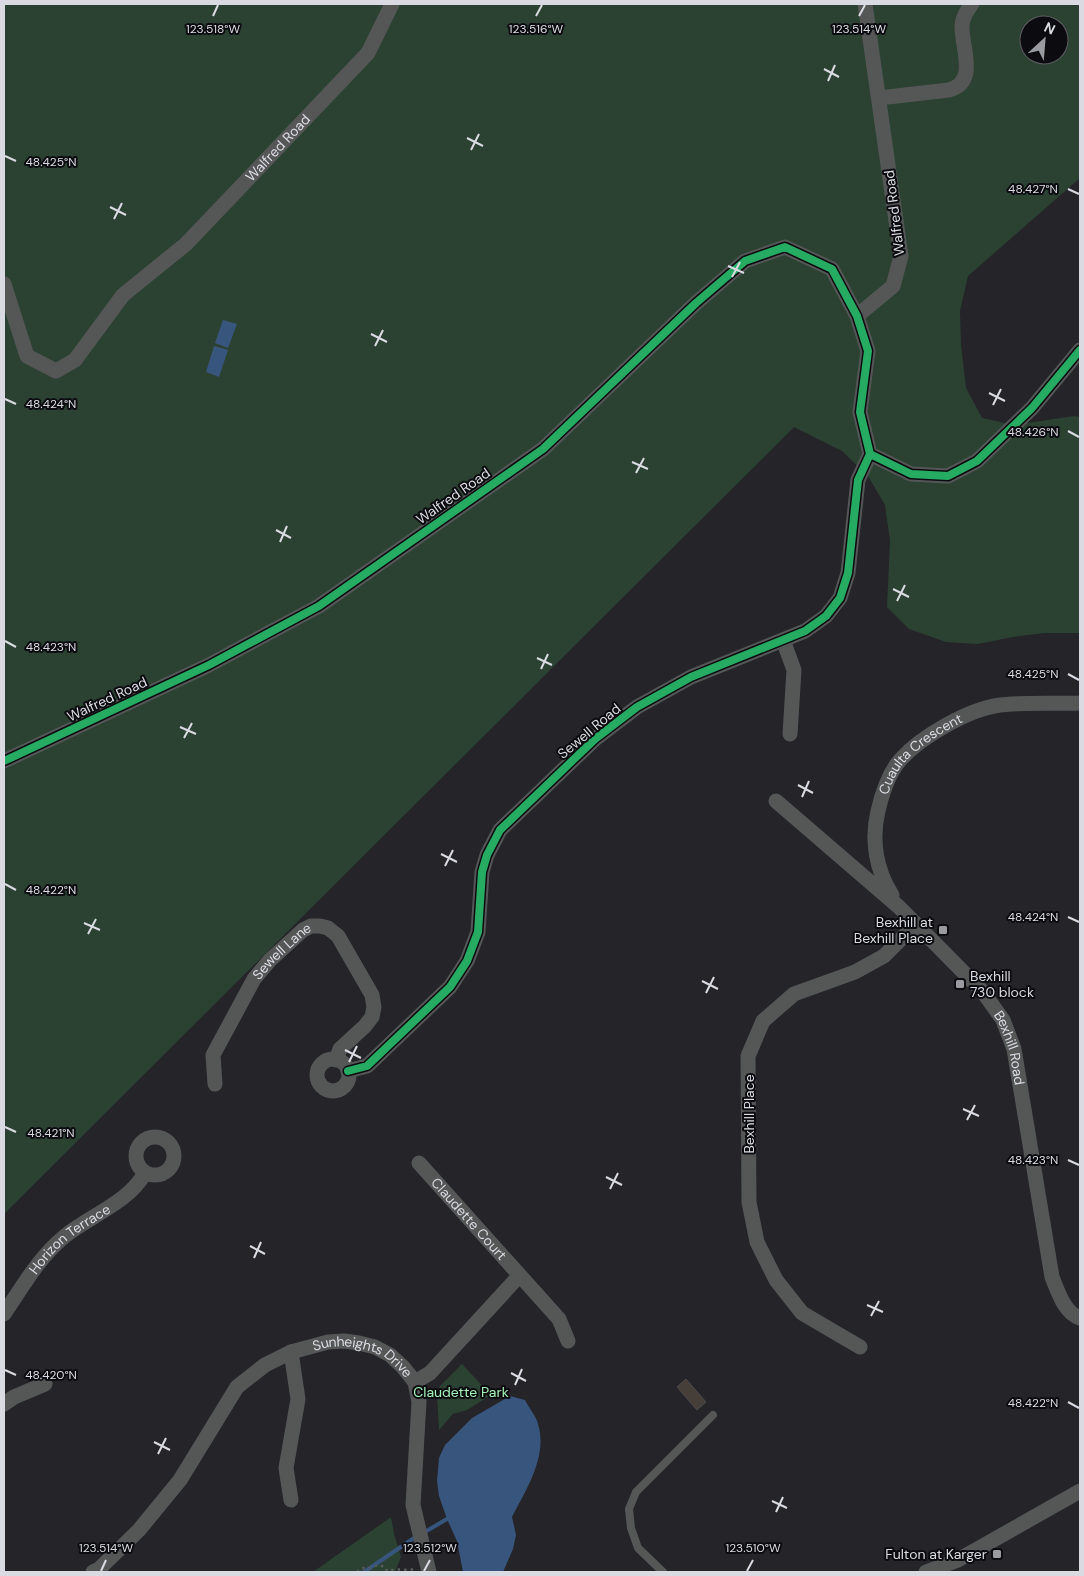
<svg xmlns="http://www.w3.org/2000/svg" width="1084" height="1576" font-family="'DM Sans',sans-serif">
	<rect width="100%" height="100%" fill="#242429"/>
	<!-- green -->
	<path fill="#2b4232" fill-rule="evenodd" d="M4 4H1080V178L968 276 960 311 961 345 966 388 982 418 1014 425 1074 416 1080 417V633H1044L1013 637 978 644 946 642 909 629 887 607 890 541 885 505 868 476 842 451 794 427 4 1214ZM1029 25H1059V55H1029Z
		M462 1364 491 1395 467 1410 453 1414 439 1430 437 1394 440 1386Z
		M391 1517 394 1534 401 1557 395 1572H313Z"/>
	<!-- water -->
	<path fill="#38557e" d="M223 320 237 324 228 348 215 343Z
		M214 346 228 350 219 377 206 372Z
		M510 1396 525 1400C529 1408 536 1416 538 1424 548 1456 526 1490 512 1517L516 1535 513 1549 503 1572H463L457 1541 447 1519 439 1496 437 1481 439 1458 445 1445 472 1418Z"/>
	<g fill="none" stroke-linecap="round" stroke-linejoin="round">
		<!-- stream -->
		<path stroke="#38557e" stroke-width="4" d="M423 1533 447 1519
			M364 1572 417 1536"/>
	</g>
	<!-- building -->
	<path fill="#463e39" stroke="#4d4c4c" d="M686 1379 706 1402 697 1410 677 1387Z"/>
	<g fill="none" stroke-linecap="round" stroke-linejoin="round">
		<!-- path -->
		<path stroke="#58595b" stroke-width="2.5" stroke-dasharray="2.5 4" stroke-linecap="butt" d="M357 1572 363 1568 366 1569 378 1565 385 1567 387 1571C396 1568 405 1571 415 1569"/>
		<!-- service -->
		<path stroke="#555757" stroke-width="8" d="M663 1572 638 1548 631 1528 629 1509 636 1492 713 1415"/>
		<!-- minor -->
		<g stroke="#555757" stroke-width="15">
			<path d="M879 98 949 90C979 82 961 47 962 25 963 17 967 10 972 4"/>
			<path id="s1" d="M4 284 27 356 56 371 75 360 123 295 186 244 368 53 392 4"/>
			<path d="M857 316 893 286 901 256 865 4"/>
			<path d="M783 640 794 670 790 734"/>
			<path d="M4 761 209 665 319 606 543 449 696 303 745 261 785 247 832 269 857 316 868 351 860 412 870 454 911 474 948 476 977 461 1032 408 1080 350"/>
			<path id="s2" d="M776 801 899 907 983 992 1003 1020 1014 1049 1052 1277C1058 1291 1064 1313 1080 1318"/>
			<path id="s3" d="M892 895C876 870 871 840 878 811 882 794 889 772 901 759 922 736 969 709 1000 705 1026 702 1054 704 1080 703"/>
			<circle cx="333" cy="1075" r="16"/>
			<path d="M348 1071 367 1066 450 987 467 961 478 932 482 872 487 855 500 830 595 739 637 707 691 677 805 631 826 616 840 598 848 573 858 480 870 454"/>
			<path id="s4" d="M215 1084 213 1055 254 979 270 960 303 930 311 926H320L328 928 338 936 372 995 374 1007 372 1017 365 1026 340 1049 336 1060"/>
			<circle cx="155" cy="1156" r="19"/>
			<path id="s5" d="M419 1163 559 1319 568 1341"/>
			<path id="s6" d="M4 1314C23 1286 39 1257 65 1236 91 1215 128 1203 145 1173"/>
			<path d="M860 1347 802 1313 776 1280 757 1242 749 1202 748 1056 763 1021 794 994 855 972 884 956 916 924"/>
			<path d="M415 1382 430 1373 519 1276"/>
			<path d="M4 1404 14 1397 45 1384"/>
			<path d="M291 1500 286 1468 298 1399 291 1352"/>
			<path id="s7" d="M93 1572 99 1569 139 1530 180 1480 237 1387 265 1365 291 1352 328 1342 344 1341 359 1343 375 1347 390 1355 403 1367 415 1382 419 1402 413 1505 429 1572"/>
			<path d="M926 1572 958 1560 1080 1491"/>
		</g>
		<!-- cycleway casing -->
		<g stroke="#0c0c10" stroke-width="11">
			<path id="cycleway" d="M4 761 209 665 319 606 543 449 696 303 745 261 785 247 832 269 857 316 868 351 860 412 870 454 911 474 948 476 977 461 1032 408 1080 350
				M348 1071 367 1066 450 987 467 961 478 932 482 872 487 855 500 830 595 739 637 707 691 677 805 631 826 616 840 598 848 573 858 480 870 454"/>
		</g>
		<!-- cycleway -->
		<use href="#cycleway" stroke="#26ab63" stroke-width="8"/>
	</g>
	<!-- ticks -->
	<path fill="none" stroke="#dadbe2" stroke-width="2" d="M213 16 218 5M536 16 542 5M859 16 865 5M824 69 839 77M828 81 835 65M467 138 483 146M471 150 479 134M5 156 16 161M1068 189 1079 194M110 207 126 215M114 219 122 203M728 266 744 273M732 277 740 262M371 334 387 342M375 346 383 330M989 393 1005 401M5 399 16 404M993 405 1001 389M1068 431 1079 437M632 462 648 469M636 473 644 458M276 530 291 538M280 542 287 526M893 589 909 597M897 601 905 585M5 641 16 647M537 658 552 665M541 669 548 654M1068 674 1079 680M180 727 196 734M184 738 192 723M798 785 813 793M802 797 809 781M441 854 457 862M445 866 453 850M5 884 16 890M1068 917 1079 922M84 923 100 930M88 934 96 919M702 981 718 989M706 993 714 977M345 1050 361 1058M349 1062 357 1046M963 1109 979 1116M967 1120 975 1105M5 1127 16 1132M1068 1160 1079 1165M606 1177 622 1185M610 1189 618 1173M250 1246 265 1254M254 1258 261 1242M867 1305 883 1312M871 1316 879 1301M5 1370 16 1375M511 1373 526 1381M515 1385 522 1369M1068 1402 1079 1408M154 1442 170 1450M158 1454 166 1438M772 1501 787 1508M776 1512 783 1497M101 1571 106 1560M424 1571 430 1560M747 1571 753 1560"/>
	<!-- markers -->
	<g fill="#9a9ba1" stroke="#0c0c10" stroke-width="2">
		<rect x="938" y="925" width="10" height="10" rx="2.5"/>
		<rect x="955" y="979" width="10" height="10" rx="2.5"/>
		<rect x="992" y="1549" width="10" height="10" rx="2.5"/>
	</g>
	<g text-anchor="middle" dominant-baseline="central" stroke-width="4" stroke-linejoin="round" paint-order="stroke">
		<!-- street labels -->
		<g font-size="14" fill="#dadbe2" stroke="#0c0c10">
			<text stroke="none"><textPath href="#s1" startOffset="425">Walfred Road</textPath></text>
			<text transform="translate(894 213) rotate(-97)">Walfred Road</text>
			<text transform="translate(453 496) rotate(-35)">Walfred Road</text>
			<text transform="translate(107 699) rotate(-25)">Walfred Road</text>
			<text transform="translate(589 731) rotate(-40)">Sewell Road</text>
			<text stroke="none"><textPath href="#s3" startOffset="162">Cuaulta Crescent</textPath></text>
			<text stroke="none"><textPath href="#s4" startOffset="155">Sewell Lane</textPath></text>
			<text stroke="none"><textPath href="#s2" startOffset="345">Bexhill Road</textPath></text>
			<text transform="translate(749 1114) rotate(-90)">Bexhill Place</text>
			<text stroke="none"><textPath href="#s5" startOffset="75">Claudette Court</textPath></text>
			<text stroke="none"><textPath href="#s6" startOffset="101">Horizon Terrace</textPath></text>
			<text stroke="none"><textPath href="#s7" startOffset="378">Sunheights Drive</textPath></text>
		</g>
		<!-- poi labels -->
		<g font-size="14" fill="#dadbe2" stroke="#0c0c10" text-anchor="end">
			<text x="933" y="922">Bexhill at<tspan x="933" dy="16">Bexhill Place</tspan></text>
			<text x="970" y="976" text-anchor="start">Bexhill<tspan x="970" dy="16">730 block</tspan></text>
			<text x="987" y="1554">Fulton at Karger</text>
		</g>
		<!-- park labels -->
		<g font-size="14" fill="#a3f1b7" stroke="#0c0c10">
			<text x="461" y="1392">Claudette Park</text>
		</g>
	</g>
	<g font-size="12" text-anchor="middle" fill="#dadbe2" stroke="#0c0c10" stroke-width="4" stroke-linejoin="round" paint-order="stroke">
		<text x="213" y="33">123.518°W</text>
		<text x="536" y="33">123.516°W</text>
		<text x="859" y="33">123.514°W</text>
		<text x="51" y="166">48.425°N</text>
		<text x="1033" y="193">48.427°N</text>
		<text x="51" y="408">48.424°N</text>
		<text x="1033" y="436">48.426°N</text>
		<text x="51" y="651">48.423°N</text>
		<text x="1033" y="678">48.425°N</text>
		<text x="51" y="894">48.422°N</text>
		<text x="1033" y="921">48.424°N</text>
		<text x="51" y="1137">48.421°N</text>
		<text x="1033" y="1164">48.423°N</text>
		<text x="51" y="1379">48.420°N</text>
		<text x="1033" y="1407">48.422°N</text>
		<text x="106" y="1552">123.514°W</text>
		<text x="430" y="1552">123.512°W</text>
		<text x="753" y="1552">123.510°W</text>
	</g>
	<!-- border -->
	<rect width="1084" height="1576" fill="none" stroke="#dadbe2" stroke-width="10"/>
	<!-- north arrow -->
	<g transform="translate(1044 40) rotate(26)"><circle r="24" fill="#0c0c10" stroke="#5e5f64"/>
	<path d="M0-4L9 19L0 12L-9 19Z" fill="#9a9ba1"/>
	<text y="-8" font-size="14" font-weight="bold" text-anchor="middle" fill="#dadbe2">N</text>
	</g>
</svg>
